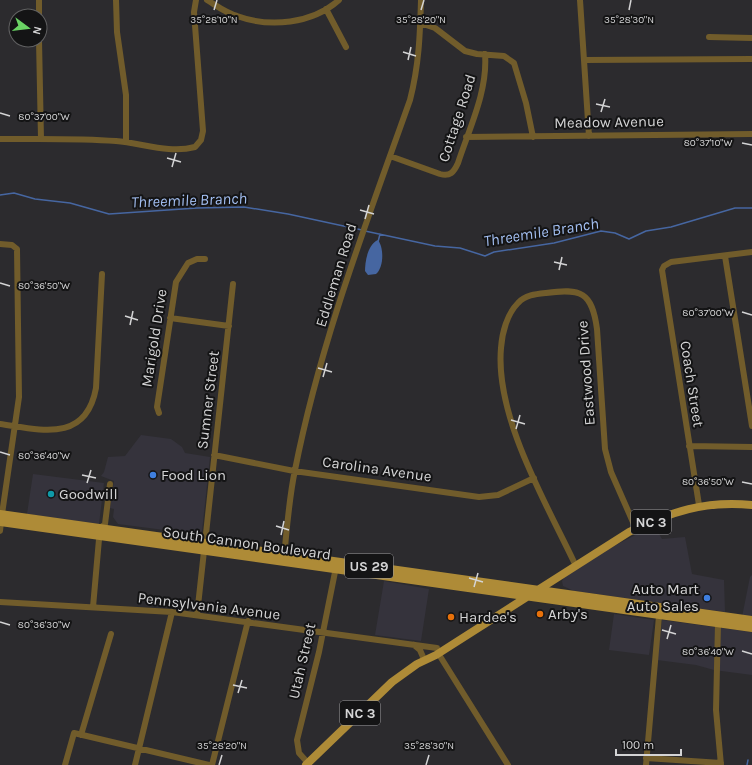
<svg xmlns="http://www.w3.org/2000/svg" width="752" height="765" font-family="Karla,sans-serif">
	<rect width="100%" height="100%" fill="#2c2b2e"/>
	<!-- built -->
	<path fill="#35333c" d="M141 435 171 439 182 447 185 453 210 457 202 531 195 534 118 524 113 517 114 509 110 508 114 481 101 476 104 472 108 457 125 456Z
		M33 474 104 483 99 524 27 514Z
		M659 523 658 532 662 539 685 537 692 574 724 580 725 612 574 591 563 586 562 581 565 576 606 550Z
		M752 575V618L742 617 750 577Z
		M384 581 429 589 421 641 375 635Z
		M614 614 654 620 649 655 609 650Z
		M662 620 752 632V675L714 670 696 665 657 660Z"/>
	<!-- water -->
	<path fill="#4666a1" d="M378 240C384 248 384 267 376 274L368 275 365 271C365 261 368 244 378 240Z"/>
	<g fill="none" stroke-linecap="round" stroke-linejoin="round">
		<!-- stream -->
		<path stroke="#4666a1" stroke-width="1.5" d="M0 195 14 193 35 199 70 203 109 214 197 208 244 207 288 214 362 230
			M365 231 435 246 460 248 485 256 494 252 554 243 601 231 615 233 629 239 646 231 671 227 735 208H752
			M378 242 380 234
			M747 765 748 760"/>
		<!-- minor -->
		<path stroke="#715c2b" stroke-width="6" d="M39 0V16
			M116 0 117 32 126 95V141
			M207 0C217 6 226 13 237 16 270 28 312 24 339 0
			M580 0 589 136
			M326 9 346 47
			M420 23 435 28 465 51 477 54 504 56 514 63 526 103 533 137
			M709 37 752 38
			M39 40 41 139
			M584 60 752 59
			M466 137 752 134
			M0 139C39 139 78 138 116 141 142 143 169 154 195 147L201 140 203 131 194 12 196 0
			M390 156 440 174C450 177 454 172 458 163 469 129 488 91 485 54
			M0 244 12 245 17 249 19 397 2 514
			M725 256 752 426
			M170 318 229 326
			M159 413 157 407 176 282 188 263 197 259H205
			M0 424C41 430 86 443 96 388L102 274
			M689 446 752 447
			M214 455 294 471 479 497 498 495 534 478
			M699 505 662 270 664 266 671 262 752 252
			M0 531 1 522
			M205 543 233 284
			M284 557C287 528 289 498 295 470 320 343 367 221 410 100 419 65 420 35 421 0
			M574 562C545 501 495 416 501 348 502 333 507 314 518 303 525 295 536 294 546 293 581 288 592 292 597 329L605 449 611 472 636 529
			M0 602 172 612 437 648
			M93 607 100 528 105 524 110 484
			M197 615 204 551
			M718 624 716 710 721 765
			M414 645 420 650 423 657
			M438 653 508 765
			M81 735 111 634
			M646 758 721 763
			M308 763 299 753 297 740 319 652 336 567
			M65 765 74 733 209 765
			M135 765 172 612
			M212 765 248 621
			M646 765 659 616"/>
		<!-- major -->
		<path stroke="#ae8b37" stroke-width="8" d="M0 514 752 620
			M0 522 752 628
			M306 765 392 682 417 664 436 655 629 532C670 512 706 500 752 505"/>
	</g>
	<!-- ticks -->
	<path fill="none" stroke="#d4d4d5" stroke-width="1.5" d="M214 10 217 0M421 10 424 0M629 10 631 0M403 52 416 56M408 60 411 47M596 104 610 107M601 112 605 99M0 113 10 116M742 143 752 145M167 158 181 162M172 167 176 153M360 210 374 214M365 219 369 205M554 262 567 265M559 270 562 257M0 283 10 286M742 312 752 315M125 316 138 320M130 325 133 311M318 368 332 372M323 377 327 363M511 420 525 424M516 429 520 415M0 452 10 455M82 475 96 478M742 482 752 484M87 483 91 470M276 526 289 530M281 535 284 521M469 578 483 582M474 587 478 573M0 622 10 625M662 630 676 634M667 639 671 625M742 651 752 654M233 685 247 688M238 693 242 680M219 765 222 755M426 765 429 755"/>
	<!-- markers -->
	<g fill="#3f7fe0" stroke="#141415" stroke-width="1.5">
		<circle cx="153" cy="475" r="4"/>
		<circle cx="707" cy="598" r="4"/>
	</g>
	<circle fill="#0f9aa8" stroke="#141415" stroke-width="1.5" cx="51" cy="494" r="4"/>
	<g fill="#e8710a" stroke="#141415" stroke-width="1.5">
		<circle cx="540" cy="614" r="4"/>
		<circle cx="451" cy="617" r="4"/>
	</g>
	<g text-anchor="middle" dominant-baseline="central" stroke-width="4" stroke-linejoin="round" paint-order="stroke">
		<!-- shield labels -->
		<g fill="#141415" stroke="#9a9a9b" stroke-width="1">
			<rect x="631" y="510" width="40" height="24" rx="3"/>
			<rect x="345" y="554" width="48" height="24" rx="3"/>
			<rect x="340" y="701" width="40" height="24" rx="3"/>
		</g>
		<g font-size="14" font-weight="bold" fill="#d4d4d5">
			<text x="651" y="522">NC 3</text>
			<text x="369" y="566">US 29</text>
			<text x="360" y="713">NC 3</text>
		</g>
		<!-- street labels -->
		<g font-size="15" fill="#d4d4d5" stroke="#141415">
			<text transform="translate(457 118) rotate(-72)">Cottage Road</text>
			<text transform="translate(609 122) rotate(-1)">Meadow Avenue</text>
			<text transform="translate(336 275) rotate(-73)">Eddleman Road</text>
			<text transform="translate(154 338) rotate(-81)">Marigold Drive</text>
			<text transform="translate(586 373) rotate(-94)">Eastwood Drive</text>
			<text transform="translate(692 384) rotate(81)">Coach Street</text>
			<text transform="translate(208 400) rotate(-83)">Sumner Street</text>
			<text transform="translate(377 469) rotate(8)">Carolina Avenue</text>
			<text transform="translate(247 543) rotate(8)">South Cannon Boulevard</text>
			<text transform="translate(209 606) rotate(7)">Pennsylvania Avenue</text>
			<text transform="translate(302 661) rotate(-77)">Utah Street</text>
		</g>
		<!-- poi labels -->
		<g font-size="15" fill="#d4d4d5" stroke="#141415" text-anchor="start">
			<text x="161" y="475">Food Lion</text>
			<text x="59" y="494">Goodwill</text>
			<text x="699" y="589" text-anchor="end">Auto Mart<tspan x="699" dy="17">Auto Sales</tspan></text>
			<text x="548" y="614">Arby's</text>
			<text x="459" y="617">Hardee's</text>
		</g>
		<!-- water labels -->
		<g font-size="16" font-style="italic" fill="#a3bff2" stroke="#141415">
			<text transform="translate(189 200) rotate(-2)">Threemile Branch</text>
			<text transform="translate(541 232) rotate(-9)">Threemile Branch</text>
		</g>
	</g>
	<g font-size="10" text-anchor="middle" fill="#d4d4d5" stroke="#141415" stroke-width="4" stroke-linejoin="round" paint-order="stroke">
		<text x="214" y="23">35°28'10"N</text>
		<text x="421" y="23">35°28'20"N</text>
		<text x="629" y="23">35°28'30"N</text>
		<text x="44" y="120">80°37'00"W</text>
		<text x="708" y="146">80°37'10"W</text>
		<text x="44" y="289">80°36'50"W</text>
		<text x="708" y="316">80°37'00"W</text>
		<text x="44" y="459">80°36'40"W</text>
		<text x="708" y="485">80°36'50"W</text>
		<text x="44" y="628">80°36'30"W</text>
		<text x="708" y="655">80°36'40"W</text>
		<text x="222" y="749">35°28'20"N</text>
		<text x="429" y="749">35°28'30"N</text>
	</g>
	<!-- north arrow -->
	<g transform="translate(28 28) rotate(105)"><circle r="19" fill="#141415" stroke="#616162"/>
	<path d="M0-3L7 15L0 10L-7 15Z" fill="#6ad364"/>
	<text y="-6" font-size="11" font-weight="bold" text-anchor="middle" fill="#d4d4d5">N</text>
	</g>
	<!-- scale -->
	<path d="M616 749v6h65v-6" fill="none" stroke="#d4d4d5" stroke-width="2"/>
	<text x="622" y="749" font-size="12" fill="#d4d4d5" stroke="#141415" stroke-width="3" paint-order="stroke">100 m</text>
</svg>
